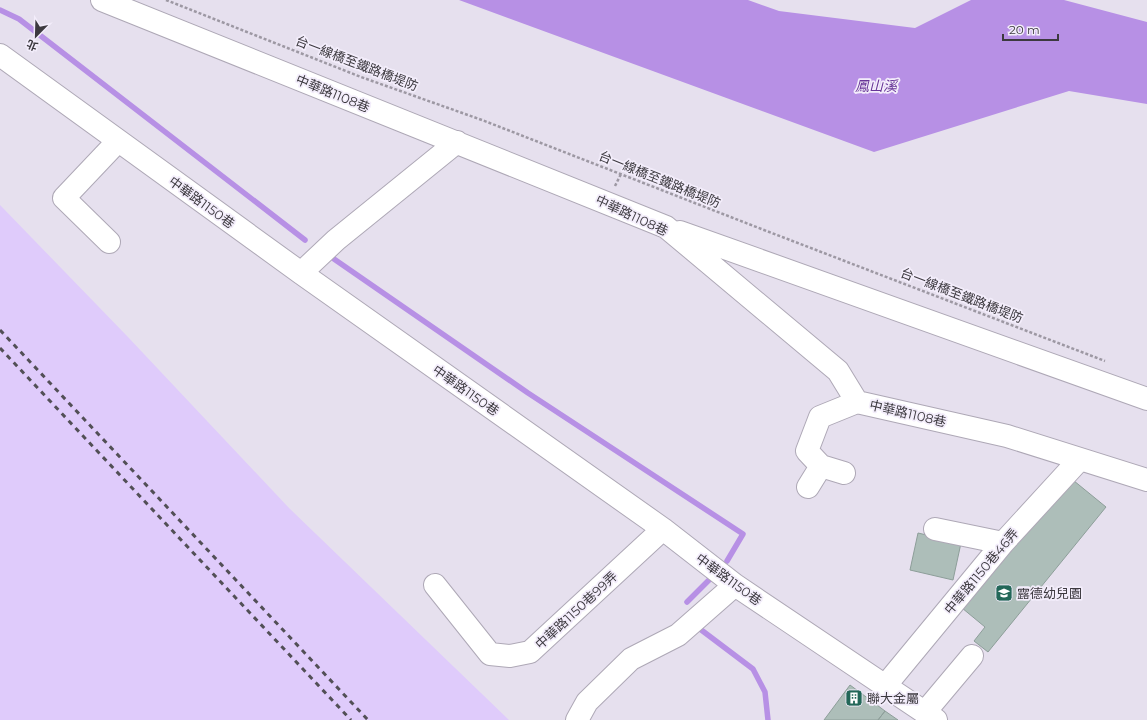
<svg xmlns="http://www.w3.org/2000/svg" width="1147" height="720" font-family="Montserrat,'Noto Sans TC',sans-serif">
	<rect width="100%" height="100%" fill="#e6e0ee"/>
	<!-- green -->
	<path fill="#dfcbfb" d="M0 205 127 336 289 508 509 720H0Z"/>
	<!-- water -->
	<path fill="#b790e5" d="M459 0H748L779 11 915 28 971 0H1064L1147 22V104L1069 91 874 152Z"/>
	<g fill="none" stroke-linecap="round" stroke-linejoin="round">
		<!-- stream -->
		<path stroke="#b790e5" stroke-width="5.5" d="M0 10 19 19 305 240
			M334 259 528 393 743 534 727 561
			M687 602 711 578
			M700 629 753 669 765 692 768 720"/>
	</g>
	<!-- building -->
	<path fill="#adbeb9" stroke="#8d9e99" d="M1068 476 1106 507 988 652 974 641 985 627 962 608Z
		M918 533 961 543 953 580 910 570Z
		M850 685 885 711 878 720H824Z
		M885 711 898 720H878Z"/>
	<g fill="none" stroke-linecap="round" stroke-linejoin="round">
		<!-- minor casing -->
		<g stroke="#aea8b6" stroke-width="24">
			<path id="minor" d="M102 0 666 227 838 371 857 402 1007 436 1147 480
				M0 55 301 273 663 529 735 585 936 720
				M680 232 1147 399
				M109 242 64 198 118 141
				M301 273 336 240 457 142
				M844 473 821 466 807 451 820 417 857 402
				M808 487 821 466
				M935 529 1003 543
				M435 585 490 654 510 656 530 652 663 529
				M885 686 1003 543 1080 459
				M925 712 972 656
				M577 720 587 702 631 659 678 635 735 585"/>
		</g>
		<!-- path -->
		<path stroke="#9d98a3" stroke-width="2.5" stroke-dasharray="3 2" stroke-linecap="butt" d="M166 0 361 77 482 120 764 230 1105 361
			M615 186 621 174"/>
		<!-- minor -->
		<use href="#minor" stroke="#fff" stroke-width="22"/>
		<!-- rail -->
		<path stroke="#524f56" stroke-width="3" stroke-dasharray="5 5" stroke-linecap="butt" d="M0 330 368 720
			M0 348 351 720"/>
	</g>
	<!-- icons -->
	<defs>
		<g id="school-square" transform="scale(0.9)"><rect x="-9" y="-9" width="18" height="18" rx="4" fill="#226758" stroke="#f3edfb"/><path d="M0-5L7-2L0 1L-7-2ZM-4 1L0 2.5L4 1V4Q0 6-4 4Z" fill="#fff"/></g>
		<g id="building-square" transform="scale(0.9)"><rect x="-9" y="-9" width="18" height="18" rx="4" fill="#226758" stroke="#f3edfb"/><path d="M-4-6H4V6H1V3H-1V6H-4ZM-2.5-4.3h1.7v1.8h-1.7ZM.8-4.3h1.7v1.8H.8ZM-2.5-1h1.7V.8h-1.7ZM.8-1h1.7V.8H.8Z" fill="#fff"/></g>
	</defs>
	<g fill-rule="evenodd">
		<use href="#school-square" x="1004" y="593"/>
		<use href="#building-square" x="854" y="698"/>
	</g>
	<g text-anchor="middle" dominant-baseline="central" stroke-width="3.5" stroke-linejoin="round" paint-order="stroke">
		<!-- street labels -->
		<g font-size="13" fill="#3c393f" stroke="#f3edfb">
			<text transform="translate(357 63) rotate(21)">台一線橋至鐵路橋堤防</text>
			<text transform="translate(333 93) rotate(22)">中華路1108巷</text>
			<text transform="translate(660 179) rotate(22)">台一線橋至鐵路橋堤防</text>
			<text transform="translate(202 202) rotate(36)">中華路1150巷</text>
			<text transform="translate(632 215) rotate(25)">中華路1108巷</text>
			<text transform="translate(962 295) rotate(21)">台一線橋至鐵路橋堤防</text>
			<text transform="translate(466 390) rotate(35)">中華路1150巷</text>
			<text transform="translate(908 413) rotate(13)">中華路1108巷</text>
			<text transform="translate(981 571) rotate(-50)">中華路1150巷46弄</text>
			<text transform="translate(729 579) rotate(36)">中華路1150巷</text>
			<text transform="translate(576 610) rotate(-43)">中華路1150巷99弄</text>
		</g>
		<!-- poi labels -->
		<g font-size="13" fill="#3c393f" stroke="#f3edfb" text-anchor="start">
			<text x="1017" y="593">露德幼兒園</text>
			<text x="867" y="698">聯大金屬</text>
		</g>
		<!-- water labels -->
		<g font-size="14" font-style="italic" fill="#673597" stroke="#f3edfb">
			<text x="876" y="86">鳳山溪</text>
		</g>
	</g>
	<!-- north arrow -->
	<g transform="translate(36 36) rotate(203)" stroke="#f3edfb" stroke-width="3" paint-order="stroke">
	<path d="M0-3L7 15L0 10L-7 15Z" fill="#3c393f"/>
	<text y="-6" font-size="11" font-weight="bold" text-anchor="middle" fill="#3c393f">北</text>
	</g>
	<!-- scale -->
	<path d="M1003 34v6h55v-6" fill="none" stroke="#3c393f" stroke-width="2"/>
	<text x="1009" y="34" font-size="12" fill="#3c393f" stroke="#f3edfb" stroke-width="3" paint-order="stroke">20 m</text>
</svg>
